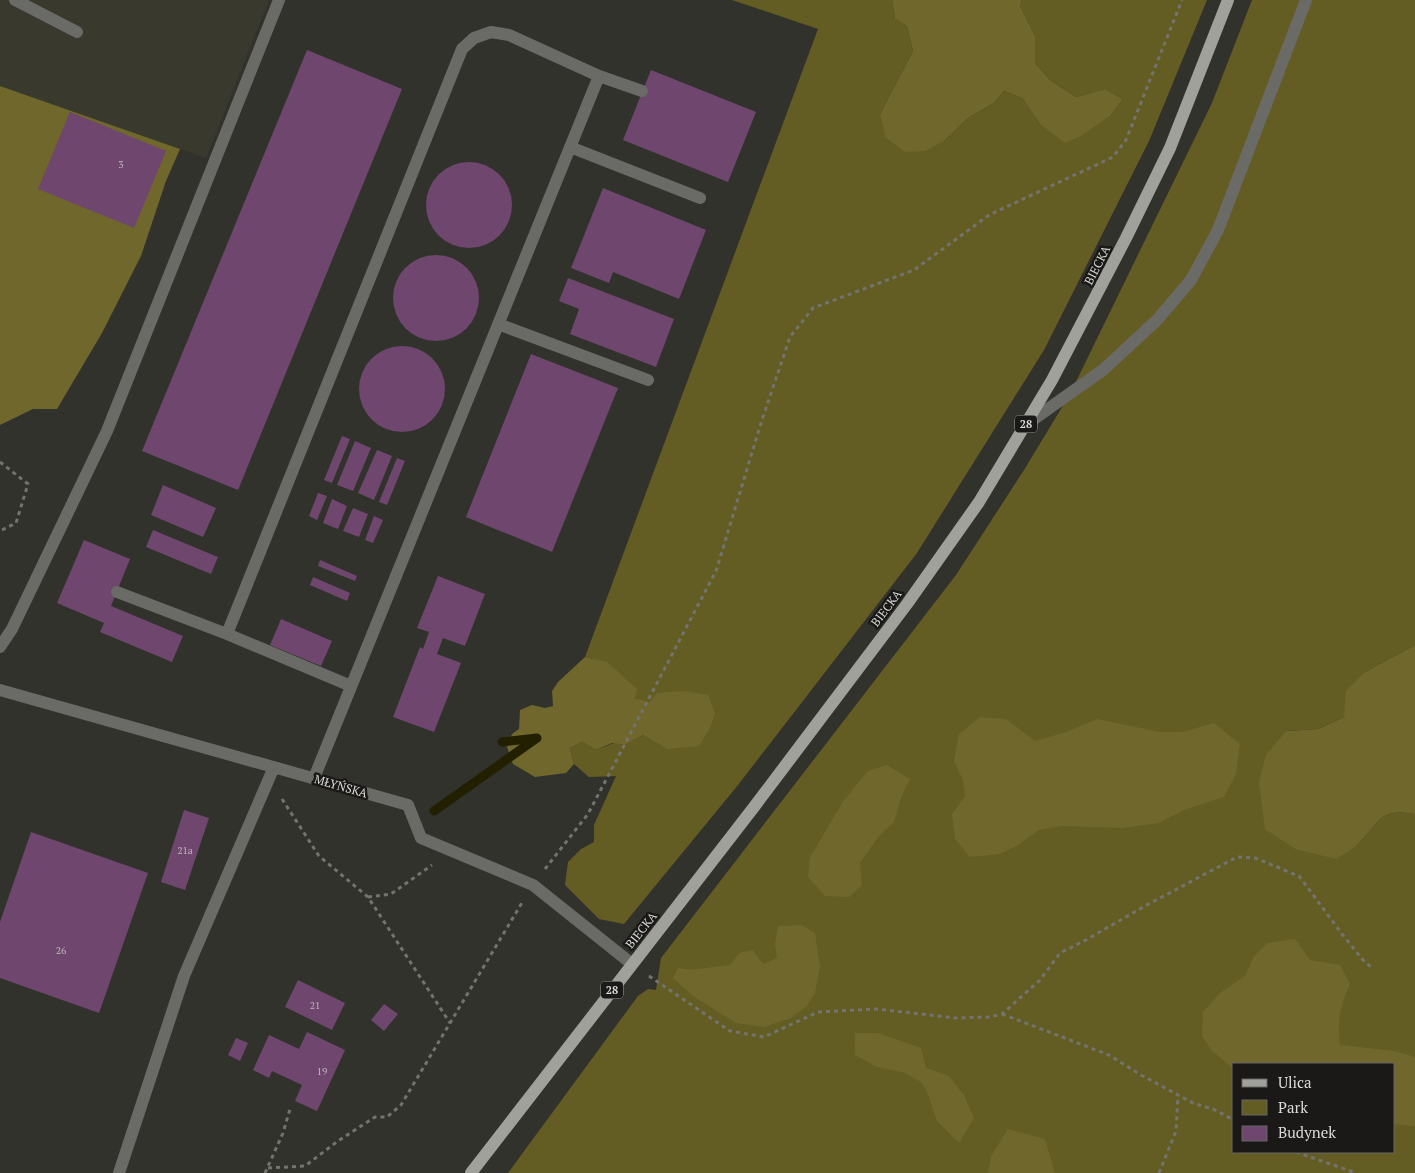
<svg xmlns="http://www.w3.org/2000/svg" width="1415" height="1173" font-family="'PT Serif',serif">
	<rect width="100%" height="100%" fill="#32322d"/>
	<!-- built -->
	<path fill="#3a392e" d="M0 0H269L206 158 0 86Z"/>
	<!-- green -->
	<path fill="#645d23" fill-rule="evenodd" d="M732 0H892L895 19 907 26 913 51 880 114 944 141 968 118 994 103 1004 91 1022 98 1040 124 1111 115 1123 99 1105 89 1076 97 1050 80 1035 63V36L1020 6 1022 0H1207L1149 141 1044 350 917 553 738 785 624 924 599 919 565 885 568 862 581 849 594 842V825L616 776 589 777 574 764 570 748 582 742 596 750 614 743 625 745 643 735 664 747 650 702 634 698 607 663 585 657 818 29Z
		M1252 0H1415V645L1365 672 1344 717 1318 729 1286 731 1297 850 1337 858C1344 853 1353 849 1360 842 1381 820 1380 808 1415 814V1173H508L638 996 648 989 656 990 661 958 956 575 1024 470 1070 394 1212 103ZM1234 1064H1394V1152H1234Z"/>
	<!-- forest -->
	<path fill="#6f672b" d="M892 0H1022L1020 6 1035 36V63L1050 80 1076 97 1105 89 1123 99 1111 115 1081 136 1065 143 1040 124 1022 98 1004 91 994 103 968 118 944 141 925 151 905 152 886 138 880 114 913 51 907 26 895 19Z
		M0 86 180 149 166 181 141 256 102 333 57 409H33L0 425Z
		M1415 645V814C1380 808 1381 820 1360 842 1354 849 1345 853 1337 859L1297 850 1265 829 1259 782 1266 755 1286 731 1318 729 1344 717 1346 691 1365 672Z
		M585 657 607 662 637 689 635 698 650 702 657 693 684 691 708 695 715 713 711 726 699 746 667 749 643 735 625 745 612 743 596 750 582 742 570 748 574 764 566 773 535 777 513 764 507 747 512 734 519 729 520 710 532 705 545 708 553 706 552 691 558 682Z
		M980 717 1006 719 1035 741 1066 732 1097 719 1160 732H1183L1214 723 1240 744 1236 774 1224 797 1184 810 1159 823 1122 828 1062 826 1039 830 1018 845 1000 854 970 857 955 839 952 814 965 796 963 780 954 761 959 734Z
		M887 765 910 779 901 798 894 822 879 836 860 863 862 885 849 897 825 896 808 877 810 857 844 800 868 771Z
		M802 925 815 933 820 967 815 993 807 1006 791 1018 764 1027 736 1023 693 996 673 978 678 968C695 972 712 966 730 965L739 953 753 950 759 959 764 964 777 958 775 944 778 926Z
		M1295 939 1310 960 1340 965 1350 984C1340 1007 1337 1020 1340 1045L1394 1051 1415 1057V1126L1394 1124V1064H1234V1069L1213 1052 1202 1036 1203 1012 1220 993 1245 976 1253 958 1267 943Z
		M855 1033H878L921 1048 926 1068 949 1076 964 1095 974 1118 959 1143 937 1121 927 1092 921 1082 905 1073 877 1067 855 1055Z
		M1008 1129 1045 1139 1055 1173H988L991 1156Z"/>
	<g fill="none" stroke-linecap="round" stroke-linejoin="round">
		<!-- stream -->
		<path stroke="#231f01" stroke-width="9" d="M434 811 537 738 502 742"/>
	</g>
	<!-- building -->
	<path fill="#6e466e" d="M307 50 402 89 238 490 142 451Z
		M651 70 756 112 728 182 623 140Z
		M70 112 166 151 134 228 38 189Z
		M426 205a43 43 0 1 1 86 0a43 43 0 1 1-86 0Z
		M603 188 706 230 679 299 613 272 609 283 571 268Z
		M393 298a43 43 0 1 1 86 0a43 43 0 1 1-86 0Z
		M568 278 674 319 656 367 570 334 579 309 559 301Z
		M359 389a43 43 0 1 1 86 0a43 43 0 1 1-86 0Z
		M531 354 618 388 552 552 466 517Z
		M342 436 350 439 332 483 324 480Z
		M355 441 371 448 353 491 337 485Z
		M377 450 392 456 374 500 358 493Z
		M397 458 405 461 387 505 379 502Z
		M163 485 216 508 203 537 151 515Z
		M318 493 327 496 317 520 309 516Z
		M332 499 347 506 338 529 323 523Z
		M353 508 368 514 359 537 343 531Z
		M374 516 383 520 373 543 365 540Z
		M153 530 218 557 211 574 146 547Z
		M84 540 130 559 111 606 183 636 172 662 100 632 104 623 57 603Z
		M320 560 357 576 355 581 318 566Z
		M438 576 485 594 465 646 443 638 437 654 461 663 434 732 393 717 420 647 423 649 429 632 417 628Z
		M313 577 350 593 347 601 310 585Z
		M281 619 332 641 321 666 270 645Z
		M184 810 209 818 185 890 161 882Z
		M31 832 148 873 99 1013 0 978V922Z
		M298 980 345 1003 332 1030 285 1007Z
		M384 1004 398 1014 384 1031 371 1020Z
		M307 1032 345 1050 317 1111 295 1101 302 1085 272 1071 269 1078 253 1070 269 1035 299 1049Z
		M236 1038 248 1043 240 1061 228 1055Z"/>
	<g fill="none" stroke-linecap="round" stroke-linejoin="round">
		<!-- path -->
		<path stroke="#73736f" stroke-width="3" stroke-dasharray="4 4" stroke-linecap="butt" d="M0 462 28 484 16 523 0 531
			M282 799 319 856 368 897 450 1023
			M545 869 588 814 716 571 761 423 790 337 813 308 914 270 989 215 1113 157 1126 140 1182 0
			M368 897 391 894 432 865
			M649 976 730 1031 764 1037 818 1012 877 1009 956 1018 990 1017 1002 1014 1040 980 1060 953 1086 940 1145 906 1237 857 1255 858 1299 876 1342 934 1363 960 1371 967
			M1002 1014 1109 1055 1141 1075 1193 1103 1215 1110 1234 1120
			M1296 1152 1356 1173
			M268 1168 305 1166 338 1141 375 1117H387L401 1105 523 901
			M265 1173 283 1133 290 1109
			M1159 1173 1176 1131 1178 1095"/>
		<!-- minor -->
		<path stroke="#6a6a67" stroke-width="12" d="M15 0 77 32
			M599 76 642 91
			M570 147 700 198
			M498 324 648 380
			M1024 426 1103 370 1157 320 1191 280 1218 230 1306 0
			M117 592 227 634
			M0 647 12 629 107 431 279 0
			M0 690 408 805 421 838 533 885 632 964
			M314 778 599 76 509 35 491 32 474 38 462 49 227 634 351 686
			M119 1173 184 976 274 767"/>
		<!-- major -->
		<path stroke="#a1a19c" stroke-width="12" d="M471 1173 754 807 907 604 979 502 1052 380 1126 238 1170 148 1228 0"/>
	</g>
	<g text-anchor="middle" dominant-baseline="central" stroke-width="5" stroke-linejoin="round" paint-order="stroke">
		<!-- number labels -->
		<g font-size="10" fill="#c0b5bd">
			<text x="121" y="164">3</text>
			<text x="185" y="850">21a</text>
			<text x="61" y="950">26</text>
			<text x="315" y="1005">21</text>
			<text x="322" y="1071">19</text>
		</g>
		<!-- shield labels -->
		<g fill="#1a1917" stroke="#a1a09d" stroke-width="1">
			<rect x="1015" y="415.5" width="22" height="17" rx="4"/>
			<rect x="601" y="981.5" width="22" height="17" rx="4"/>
		</g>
		<g font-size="11" font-weight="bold" fill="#dbdad7">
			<text x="1026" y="424">28</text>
			<text x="612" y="990">28</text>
		</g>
		<!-- street labels -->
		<g font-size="12" fill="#dbdad7" stroke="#1a1917">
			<text transform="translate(1097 265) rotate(-63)">BIECKA</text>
			<text transform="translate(886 608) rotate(-53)">BIECKA</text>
			<text transform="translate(341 786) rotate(16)">MŁYŃSKA</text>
			<text transform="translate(641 930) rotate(-52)">BIECKA</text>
		</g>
	</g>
	<!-- legend -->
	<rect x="1232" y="1063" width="162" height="90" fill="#1a1917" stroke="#676664"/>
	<rect x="1242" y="1079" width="25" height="8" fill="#a1a19c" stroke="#676664"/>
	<text x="1278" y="1088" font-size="15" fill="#dbdad7">Ulica</text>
	<rect x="1242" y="1100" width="25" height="15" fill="#645d23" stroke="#676664"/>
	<text x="1278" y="1113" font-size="15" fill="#dbdad7">Park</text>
	<rect x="1242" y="1126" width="25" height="15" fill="#6e466e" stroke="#676664"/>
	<text x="1278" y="1138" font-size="15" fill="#dbdad7">Budynek</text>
</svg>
